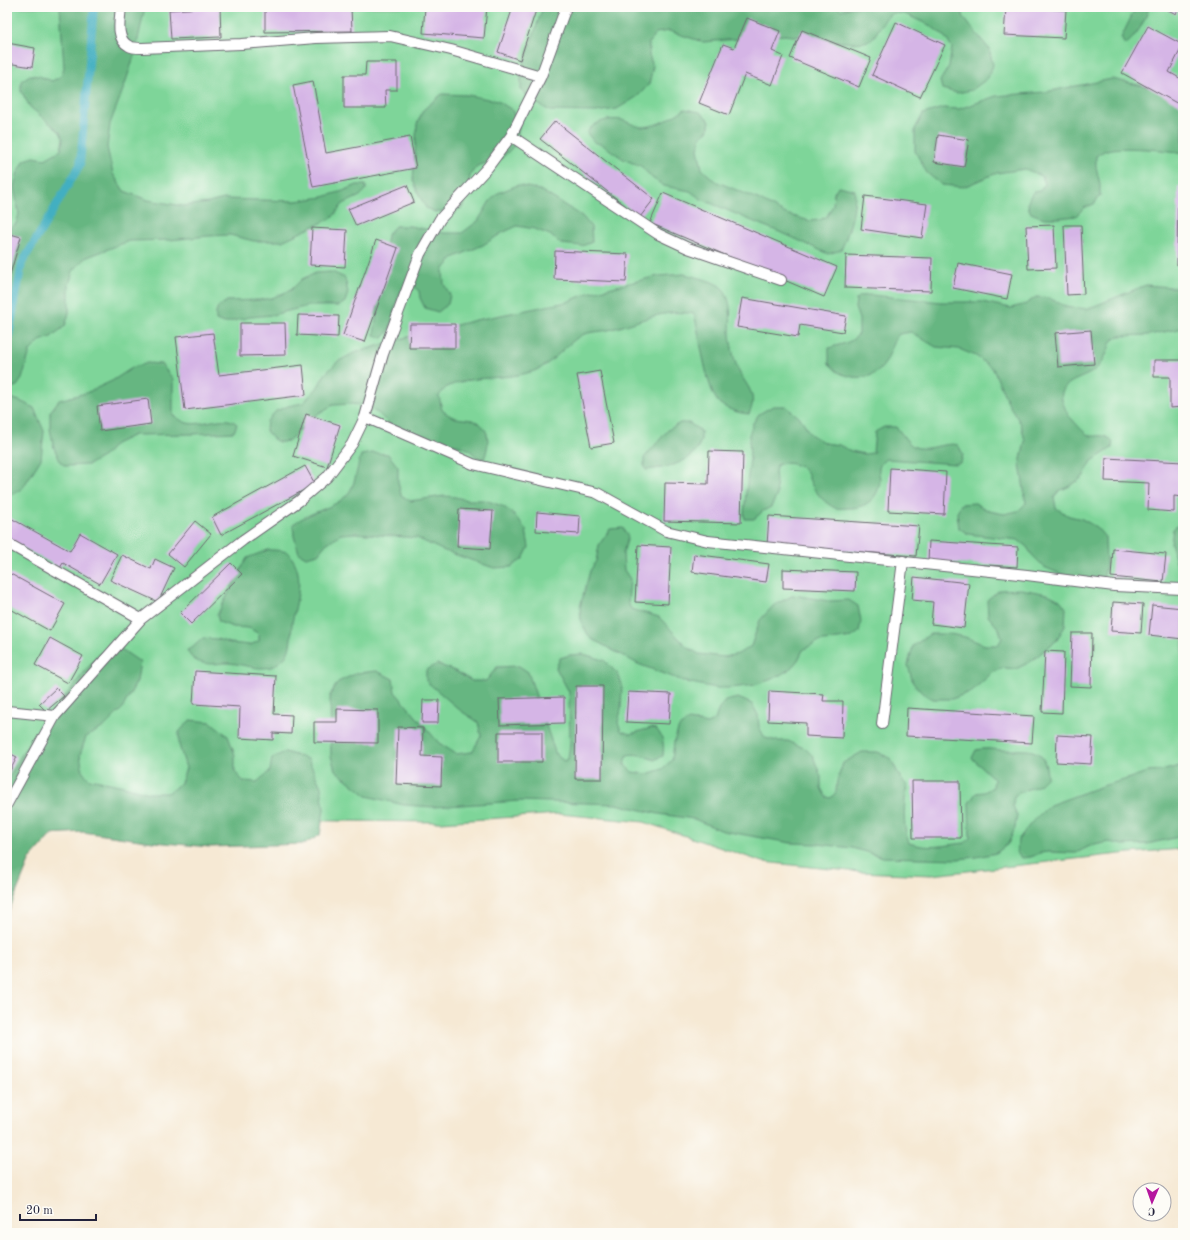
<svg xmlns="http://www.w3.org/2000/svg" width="1190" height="1240" font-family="'Old Standard TT',serif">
	<rect width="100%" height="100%" fill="#fdfcf7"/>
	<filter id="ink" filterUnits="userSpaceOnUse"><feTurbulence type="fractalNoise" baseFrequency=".025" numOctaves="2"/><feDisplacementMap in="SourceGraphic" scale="8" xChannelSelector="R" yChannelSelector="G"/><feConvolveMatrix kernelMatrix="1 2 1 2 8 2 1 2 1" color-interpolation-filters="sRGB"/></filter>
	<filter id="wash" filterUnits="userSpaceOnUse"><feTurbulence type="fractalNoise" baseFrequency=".012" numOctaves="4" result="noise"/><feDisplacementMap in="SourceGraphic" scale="16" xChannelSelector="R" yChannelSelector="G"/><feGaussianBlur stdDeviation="0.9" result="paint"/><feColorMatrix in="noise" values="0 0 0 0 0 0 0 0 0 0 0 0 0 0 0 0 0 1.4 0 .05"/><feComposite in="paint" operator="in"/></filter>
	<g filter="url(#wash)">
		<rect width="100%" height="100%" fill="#f6e9d4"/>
		<!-- green -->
		<path fill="#7ed599" stroke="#507c6a" d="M7 7H1183V849L1129 853 932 875 859 872 763 862 644 822 559 814 441 822 142 819 7 821Z"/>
		<!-- forest -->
		<path fill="#66b681" stroke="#446c5e" d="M60 7H145L135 53 124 87 110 124 107 147 113 174 124 191 148 200 183 206 208 203 224 199 296 201 323 197 343 191 357 185H366V190L360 196 343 204 332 218 282 241H254L230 235 208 236 170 240 129 241 85 258 73 271 69 285V313L65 326 51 337 40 341 30 351 22 379 17 386 7 389V230L16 224 19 214 14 187 18 172 25 160 34 157 45 159 61 150 63 139 60 132 30 107 21 91V81L30 75 39 76 52 81 60 77 64 68Z
			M543 7H837L841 10 852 7H961L964 18 989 49 993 65 988 78 972 90 957 93 942 89 940 81 949 66 952 47 944 36 931 26 905 14 892 13 886 18 873 38 865 42 851 43 785 35 703 42 669 31 656 33 649 43V55L653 66 649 84 638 96 617 109 596 112 550 111 536 103 521 90V71Z
			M1136 7H1149C1146 20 1136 37 1125 45L1121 38Z
			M1112 79 1183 95V153C1170 150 1118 146 1107 150 1103 151 1099 154 1096 156V167L1100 184V196L1094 204 1084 208 1076 216 1059 218H1044L1031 213C1026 204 1028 200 1033 192L1040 191 1045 184 1042 176 1025 169 997 173 963 187 942 185 927 173 915 151V129L923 114 943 108 959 109 996 96 1045 92Z
			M442 94 468 95 498 101 512 110 519 128 515 145 502 158 477 166 470 175 468 195 462 208 451 212H435L426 208 419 195 413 180 417 124 423 110Z
			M685 109 700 112 710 121 708 131 701 136 698 149 702 169 715 181 758 199 786 214 810 221 820 220 827 216 833 205 834 193 838 186 855 190C855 211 850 230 841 250L828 254 787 235 757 223 701 199 690 191 664 186 652 178 641 166 625 160 603 145 594 142 587 133C593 121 610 118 622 120 629 122 636 127 643 127 659 126 672 117 685 109Z
			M518 185 540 190 582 216 591 227 592 242 582 246 561 244 550 235 535 229 517 226 502 233 483 245 453 258 443 270 444 284 450 295 448 304 438 312 425 308 420 298 419 291 410 283C407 285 402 288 401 292 392 306 395 328 383 338L374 335 387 235 395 226H410L444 233H462L478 221 490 201 498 193Z
			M332 272 345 278 348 293 345 302 339 306H308L272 315 250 317 224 323 216 320V313L218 307 227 301 259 300 272 298 291 290 302 279 316 273Z
			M684 274C695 277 720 281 725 292 733 306 730 320 730 334 731 343 733 356 736 364 742 384 760 391 749 414 738 413 729 410 720 404 706 392 700 334 694 314 663 308 641 322 612 329 603 332 591 331 582 335 565 344 552 365 534 371 507 381 471 374 447 387 444 389 441 393 439 396L442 410C446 413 451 417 456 418 461 419 466 419 472 420 491 426 490 443 484 459L477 457 468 449 448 442H434L389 424 378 413 360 405 352 404 333 405 319 413 288 441C277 445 273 439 266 431L267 421 276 411 288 406 303 403 317 388 325 374 337 362 354 353 404 338 476 320 567 302 588 293 658 276Z
			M1146 285 1183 288V328L1149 335 1119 336 1111 341C1108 351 1104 362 1095 370 1083 380 1055 381 1063 403 1066 410 1067 415 1072 419 1076 424 1085 434 1090 436 1091 436 1096 436 1096 436 1104 435 1107 437 1113 441L1112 448 1092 461 1083 477 1070 486 1059 491 1054 497 1056 508 1069 516 1082 519 1096 527 1105 537 1106 565 1103 581 1082 583 1044 567 1032 555 1027 547 1018 540 968 534 959 528 957 513 961 504 975 503 989 511 1004 514 1018 511 1026 503 1020 464 1025 441 1021 424 1009 405 993 369 976 356 959 349 936 347 911 332 899 334C890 343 891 357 883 366 873 380 853 380 838 372 835 370 832 366 829 364V348C843 343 848 345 859 334V319L855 308 856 300 860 296 871 295 941 302H982L1011 308 1026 304 1036 297 1049 298 1065 306 1087 309Z
			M147 363 161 364 173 379V415C177 417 182 422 187 423 202 427 224 413 237 424L234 432 193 434 134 435 115 444 104 456 88 465 66 466 61 463 54 448 50 429V412L59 400 86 393 112 381 132 368Z
			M7 397 20 401 34 408 44 431 41 459 22 489 7 497Z
			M773 406H786L802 420 810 434 825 443 839 445 851 451 865 454 873 453 875 432 884 427H896C901 432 905 439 910 444 923 455 943 441 958 445L963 454 961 462 956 464 886 459C883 461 880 464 879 468 878 472 880 476 880 480 879 497 867 508 850 508 845 508 840 509 835 508 826 504 818 495 813 487 810 483 809 478 807 473 801 464 787 461 777 465L775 471 777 495 771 507 763 511 754 519H745L744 515 746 491 750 459 749 435 753 423 759 414Z
			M680 423H689L701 431V440L697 450 685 460 669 467 646 470 644 465V458L668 430Z
			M373 453 388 454 398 467V482L401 495 410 501 444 496 455 497 467 500H485L502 506 513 513 526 530 529 547 523 559 511 567 494 568 442 550 417 538 355 533 341 534 326 544 318 554 306 557 299 553 294 536 293 524C298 521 302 518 307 516 321 509 341 505 350 491 356 481 357 467 361 455Z
			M1183 521V576L1178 568 1171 543 1173 529Z
			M623 528 628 537 623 553 624 570 630 579 628 603 631 609 659 617 687 647 699 654 724 657 738 654 751 646 760 620 774 605 794 595 828 601 849 600 858 606 861 621 859 632 852 637 817 642 803 650 798 660 790 669 775 678 755 685 731 688H716L686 682 638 664 590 638 581 622 580 607 590 571 596 561 599 545 610 529Z
			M268 550C274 550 283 550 289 553 290 554 292 558 292 558 305 577 296 602 292 623 291 633 292 647 286 656 284 659 275 666 271 667 256 671 239 662 223 663 209 665 193 665 187 650L192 648 203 638 217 639 230 643 250 645 259 641V634L249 628 233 627 219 622 217 615 247 558Z
			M1021 589 1048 594 1060 600 1066 608 1065 625 1057 640 1030 662 1016 669 1005 668 994 671 972 691 952 699H932L922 693 913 683 908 665 913 646 930 634H950L965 637 985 645H998L1002 638 999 629 988 616 987 600 999 590Z
			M118 647 140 662 137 681 122 709 104 727 86 737 80 755 83 773 90 779 124 786 149 793H168L181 783 186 768 179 745V732L190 720 211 722 228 736 235 755V772L243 781 257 782 270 771 272 758 285 752 308 759 321 787 324 809 320 835 305 844 210 847 153 842 83 832 52 834 30 859 7 916V781L30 740 99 654Z
			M583 654 604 660 618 674 622 684 621 710 618 722 621 731 630 734 651 728 656 729C664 737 664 745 663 756L654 760C645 756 637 753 627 755L625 765 632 772 647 774 662 769 672 760 674 742 679 727 689 720 707 724 715 720 719 708 725 701 738 698 752 704 758 715 759 727 765 738 778 741H788L806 749 813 756 821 777V788L826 797 831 798 836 792 837 781 843 763 862 752H878L891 759 901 779 907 785C904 805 902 824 909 843 928 850 946 845 965 843L970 838 969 803 976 793 984 792 993 787 994 779 972 758 976 750C986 748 991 749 1001 750 1025 751 1046 743 1047 777L1038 786 1025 790 1014 796 1013 806 1017 815 1015 828 1008 844 996 853 977 857 957 859 883 857 852 848 818 844 791 843 723 831 694 819 659 814 616 804 519 801 433 807 404 805 367 796 335 770 331 756 330 695 338 682 357 673 377 671 393 679 395 692 439 743 456 754 472 752 481 736 478 722 461 711 426 681V670L437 664 455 671 472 681H486L497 667 519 666 528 672 556 755 564 761 568 759 570 743 569 692 556 668 560 658 570 655Z
			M1183 765V836L1147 844 1124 845 1109 842 1090 846 1076 853 1048 852 1040 853 1031 857 1021 858 1017 853 1018 840 1031 823 1050 805 1102 786 1124 780 1147 772 1161 771Z"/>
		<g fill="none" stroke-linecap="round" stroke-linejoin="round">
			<!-- stream -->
			<path stroke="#43afc1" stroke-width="8" d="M7 346 22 263 80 165 94 7"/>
		</g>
		<g id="blocks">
			<!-- building -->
			<path fill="#d5b5e6" d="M220 7 221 37 171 39 169 10Z
				M265 7H351L352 31 265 32Z
				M425 7H487L484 38 423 33Z
				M513 7H537L520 60 498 52Z
				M1162 7H1179L1176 14Z
				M1006 8 1066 10 1064 38 1004 35Z
				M747 18 780 31 772 51 783 56 772 85 745 74 729 115 699 103 723 44 734 48Z
				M896 22 945 45 920 97 872 75Z
				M1148 26 1183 45 1169 72 1183 80V104L1182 106 1122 73Z
				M802 30 871 58 859 87 790 58Z
				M7 43 35 48 32 67 7 63Z
				M366 62H397V90H385L386 108H344V75H365Z
				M313 81 326 153 410 137 416 168 313 187 293 85Z
				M555 121 654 199 640 217 540 139Z
				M938 135 969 140 964 167 934 162Z
				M407 185 414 202 356 226 348 209Z
				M1178 186 1183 187V265H1177Z
				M663 193 837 267 824 297 650 223Z
				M865 196 927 204 922 238 861 229Z
				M1054 225 1056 268 1028 269 1026 226Z
				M1064 225H1081L1084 294 1067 295Z
				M312 228 347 230 345 267 310 265Z
				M7 233 21 237 7 285Z
				M376 240 398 248 365 342 343 335Z
				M555 251 628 254 626 282 554 279Z
				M846 255 932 258 931 291 845 288Z
				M958 263 1012 274 1007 299 953 288Z
				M742 298 846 316 843 332 800 325 798 337 737 327Z
				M298 315 339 316 338 337 297 335Z
				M240 323H285L286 355 240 356Z
				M410 324H455V348H409Z
				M1091 330 1094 364 1058 367 1055 333Z
				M213 333 219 375 303 365 306 395 185 410 176 337Z
				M1154 360H1183V407L1170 408V377H1154Z
				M600 371 614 443 591 447 577 375Z
				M148 399 151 424 100 431 97 406Z
				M306 414 340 425 327 467 293 456Z
				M709 451 743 452 741 523 664 521 665 483 708 484Z
				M1106 458 1183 462V497L1174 496V512L1148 510 1149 483 1105 481Z
				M305 466 315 484 221 535 212 517Z
				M890 468 946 472 944 514 888 511Z
				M459 509 493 511 490 549 457 547Z
				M537 512 580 516 579 534 536 531Z
				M7 516 70 551 80 533 117 554 100 584 63 563 60 568 7 539Z
				M769 516 919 526 916 556 767 545Z
				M195 521 211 534 184 567 168 554Z
				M929 541 1018 547 1017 567 928 561Z
				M638 545 671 547 668 604 635 602Z
				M1113 549 1166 554 1163 582 1111 577Z
				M694 554 769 564 766 582 692 572Z
				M122 555 151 569 155 559 174 568 158 602 110 580Z
				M231 563 242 574 191 624 180 613Z
				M783 569 856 572 855 591 783 588Z
				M7 572 65 604 50 631 7 607Z
				M914 577 969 583 964 628 931 624 933 602 912 600Z
				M1113 602 1143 604 1141 633 1111 631Z
				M1152 605 1183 608V639L1149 635Z
				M1072 633H1092L1091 687 1070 686Z
				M50 638 83 656 68 683 35 665Z
				M1045 651 1064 652 1062 713 1042 712Z
				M195 671 276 676 274 714 292 715 291 734 273 733V740L239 738 240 707 193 704Z
				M576 686H603L602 779H575Z
				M56 688 64 696 46 711 39 704Z
				M769 691 824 694 823 701H843L842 738 806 736V723L768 721Z
				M628 692 671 694 669 724 626 722Z
				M564 697V723L500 725 499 699Z
				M423 700H439L438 723H422Z
				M907 708 1034 716 1032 743 906 736Z
				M337 709 378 710V743L314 742V722H337Z
				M398 727 423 728 422 756 442 757 441 786 396 784Z
				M498 732H542V762H498Z
				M1057 735 1093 737 1091 764 1056 762Z
				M7 752 17 757 7 777Z
				M912 781H960L961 838H913Z"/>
		</g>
	</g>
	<g filter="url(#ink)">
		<use href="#blocks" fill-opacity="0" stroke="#6c6871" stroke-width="1"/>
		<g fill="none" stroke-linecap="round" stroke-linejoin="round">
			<!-- lane casing -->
			<g stroke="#6c6871" stroke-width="12">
				<path id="lane" d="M121 7C120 19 115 39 129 46 132 48 138 48 142 48L241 44 316 38 390 36 451 50 541 76
					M566 7 541 76 511 136 658 234 688 248 781 280
					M365 417 473 464 597 493 666 531 708 541 1027 575 1114 586 1183 589
					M7 543 141 619
					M7 711 55 716
					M882 724 903 561
					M7 804 55 716 141 619 243 540 299 501 327 477 352 444 365 417 383 354 420 254 440 219 488 167 511 136"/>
			</g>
			<!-- lane -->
			<use href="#lane" stroke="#fff" stroke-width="10"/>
		</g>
	</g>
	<!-- margin -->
	<rect width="1190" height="1240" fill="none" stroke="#fdfcf7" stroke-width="24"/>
	<!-- north arrow -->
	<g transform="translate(1152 1202) rotate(182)"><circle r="19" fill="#fdfcf7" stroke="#a5a5ac"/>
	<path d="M0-3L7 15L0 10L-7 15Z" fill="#b5179e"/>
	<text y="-6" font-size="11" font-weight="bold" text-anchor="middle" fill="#22223b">С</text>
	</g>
	<!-- scale -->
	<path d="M20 1214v6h76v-6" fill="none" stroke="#22223b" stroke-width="2"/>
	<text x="26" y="1214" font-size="12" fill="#22223b" stroke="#fdfcf7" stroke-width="3" paint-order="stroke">20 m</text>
</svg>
